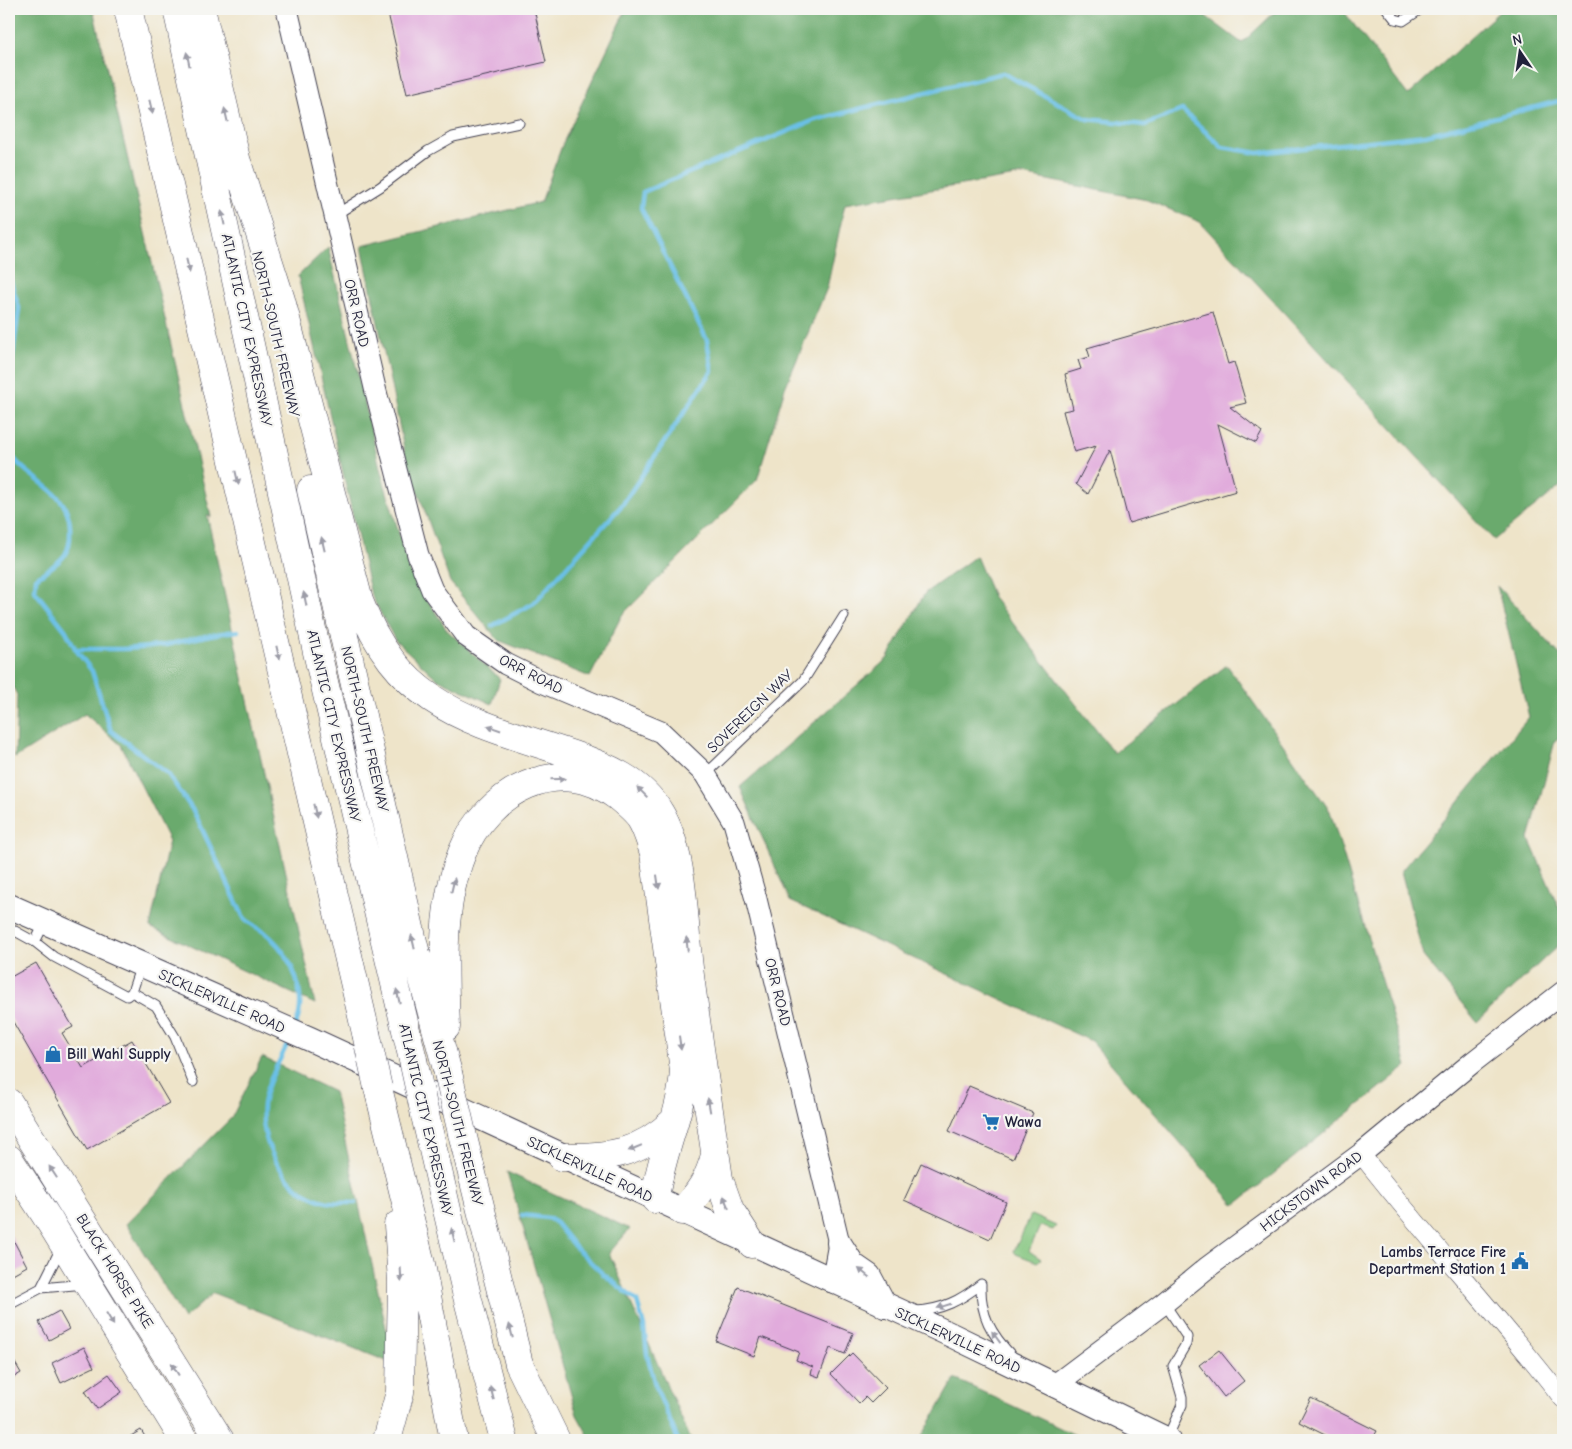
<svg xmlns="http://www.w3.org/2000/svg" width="1572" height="1449" font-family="'Comic Neue',sans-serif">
	<rect width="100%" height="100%" fill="#f6f6f2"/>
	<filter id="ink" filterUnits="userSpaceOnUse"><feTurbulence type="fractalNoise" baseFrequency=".02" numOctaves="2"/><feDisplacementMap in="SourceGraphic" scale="10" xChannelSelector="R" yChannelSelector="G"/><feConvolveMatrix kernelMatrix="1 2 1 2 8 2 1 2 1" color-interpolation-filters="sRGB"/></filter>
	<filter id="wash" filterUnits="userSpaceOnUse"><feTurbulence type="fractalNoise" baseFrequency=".0096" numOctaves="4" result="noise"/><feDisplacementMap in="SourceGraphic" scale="20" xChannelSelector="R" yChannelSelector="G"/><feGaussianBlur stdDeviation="1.12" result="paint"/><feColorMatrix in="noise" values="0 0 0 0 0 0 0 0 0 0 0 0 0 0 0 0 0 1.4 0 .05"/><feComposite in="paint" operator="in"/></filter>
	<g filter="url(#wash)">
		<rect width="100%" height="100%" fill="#eee4c9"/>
		<!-- green -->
		<path fill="#83c57e" stroke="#52745c" d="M1031 1215 1056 1226 1053 1230 1040 1226 1029 1251 1041 1259 1037 1262 1016 1254 1014 1251Z"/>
		<!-- forest -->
		<path fill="#6aaa6d" stroke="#466654" d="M9 9H93L211 517 207 515 315 1004 150 927 169 841 121 745 85 714 15 758 17 695 9 679Z
			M626 9H1196L1242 43 1278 9H1342L1408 95 1502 9H1563V484L1494 540 1200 222 1147 200 1023 175 845 204 827 288 785 388 757 480 622 615 590 677 498 640 450 582 406 458 362 246 541 202 563 143Z
			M328 247 381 472 411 574 447 630 500 679 492 704 436 678 395 640 371 595 298 276Z
			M976 556 994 599 1114 753 1227 665 1330 811 1407 1066 1235 1205 1091 1041 790 901 740 787 887 659 925 593Z
			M1497 586 1563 658V737L1555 741 1529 839 1563 917V941L1477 1022 1423 956 1401 871 1529 717Z
			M262 1057 334 1092 394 1364 213 1293 184 1319 126 1224 232 1117Z
			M507 1172 630 1229 609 1253 691 1440H591L577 1415Z
			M955 1379 1086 1440H920Z"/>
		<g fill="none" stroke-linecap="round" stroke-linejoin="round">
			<!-- stream -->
			<path stroke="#6ac0e7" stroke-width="4.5" d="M9 276 19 308 9 385
				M9 450C23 480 69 487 70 527 72 559 59 561 36 578L35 591 66 631 76 650 92 671 111 731 168 774 194 812 243 916C250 926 261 928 270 937 292 957 308 995 296 1024
				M492 626 534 603 622 505 712 371 707 340 641 208 643 192 815 120 1003 73 1087 119 1145 125 1182 110 1222 147 1258 153 1426 135 1563 100
				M76 649C106 649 136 650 165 645 190 640 213 633 238 631
				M290 1038C281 1060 266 1082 263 1105 259 1144 285 1191 324 1201 333 1204 345 1202 355 1203
				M522 1215 548 1218 555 1222 575 1247 602 1273 637 1301 644 1326 647 1354 655 1385 678 1440"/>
		</g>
		<g id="blocks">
			<!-- building -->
			<path fill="#e1abdc" d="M387 9H534L546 62 407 94Z
				M1213 312 1228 364 1234 362 1246 403 1230 407 1262 432 1256 443 1218 424 1236 491 1129 523 1110 450 1088 494 1076 484 1096 446 1074 452 1063 411 1073 409 1065 374 1081 369 1078 360 1090 357 1087 348Z
				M36 963 73 1027 62 1033 83 1068 132 1040 169 1103 87 1150 9 1015V978Z
				M969 1086 1033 1113 1013 1159 949 1131Z
				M921 1163 1006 1202 990 1239 904 1200Z
				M9 1232 27 1266 9 1276Z
				M738 1287 853 1333 845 1354 830 1348 819 1377 811 1374 813 1367 796 1360 799 1352 761 1337 754 1356 716 1341Z
				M59 1311 69 1329 49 1340 39 1322Z
				M84 1347 94 1367 61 1383 52 1363Z
				M1219 1350 1244 1381 1224 1397 1199 1365Z
				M852 1353 886 1388 871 1403 865 1397 859 1403 831 1374Z
				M11 1356 21 1373 9 1380V1358Z
				M109 1374 122 1392 97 1409 85 1391Z
				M1311 1398 1377 1431 1372 1440H1345L1337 1436 1335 1440 1299 1422Z
				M141 1430 147 1440H124Z"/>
		</g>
	</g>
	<g filter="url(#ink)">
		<use href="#blocks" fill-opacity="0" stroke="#413f50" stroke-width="1"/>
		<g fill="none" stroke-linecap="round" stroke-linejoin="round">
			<!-- service casing -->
			<g stroke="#413f50" stroke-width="11">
				<path id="service" d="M1387 9 1395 19 1403 21 1421 9
					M335 215 380 187 428 151 453 137 519 123
					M706 774 803 681 844 616
					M45 922 35 942 54 957 127 996 132 992 141 965
					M9 932 15 931 35 942
					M132 992 156 1006 175 1037 193 1082
					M61 1248 41 1288 85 1284
					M981 1284C980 1315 991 1334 1012 1356
					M1164 1303 1187 1337 1186 1344 1173 1366 1182 1397V1405L1167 1439
					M9 1305 41 1288
					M916 1311C942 1310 961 1300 981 1284"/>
			</g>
			<!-- minor casing -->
			<g stroke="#413f50" stroke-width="19">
				<path id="minor" d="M1361 1154C1426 1238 1498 1315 1563 1399"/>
			</g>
			<!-- tertiary casing -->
			<g stroke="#413f50" stroke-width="23">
				<path id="tertiary" d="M287 9 375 388 418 555 432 590 466 636 506 664 542 682 661 732 705 774 734 822 756 899 839 1243 832 1282
					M1055 1385 1164 1303 1208 1267 1361 1154 1473 1062 1563 992"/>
			</g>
			<!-- secondary casing -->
			<g stroke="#413f50" stroke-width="26">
				<path id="secondary" d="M9 906 310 1039 947 1333 1168 1440
					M839 1243 853 1265 869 1276 885 1306"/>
			</g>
			<!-- primary casing -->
			<g stroke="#413f50" stroke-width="29">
				<path id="primary" d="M9 1103 220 1440
					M9 1159 50 1222 184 1440"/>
			</g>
			<!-- motorway casing -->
			<g stroke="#413f50" stroke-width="29">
				<path id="motorway" d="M128 9 366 1033
					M177 9 317 652 413 1060
					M201 9 241 180
					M237 162 281 300 359 601C401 710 473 721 573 755 606 766 642 781 660 813 685 855 683 920 689 968 698 1039 709 1109 719 1179L730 1210 752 1244
					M311 490 414 946 448 1073
					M446 1027C444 969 440 908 462 853 486 792 560 751 618 797 625 803 634 810 640 818 647 829 650 841 654 853L684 1070C682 1114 660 1154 655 1199
					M378 1088 421 1264 454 1440
					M425 1115 467 1296 504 1440
					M462 1133 519 1364 556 1440
					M562 1157C609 1158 639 1154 674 1121
					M682 1211C699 1194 709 1179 715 1155
					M387 1440 400 1392 402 1281 398 1225"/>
			</g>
			<!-- service -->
			<use href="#service" stroke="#fff" stroke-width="9"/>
			<!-- minor -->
			<use href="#minor" stroke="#fff" stroke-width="18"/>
			<!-- tertiary -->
			<use href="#tertiary" stroke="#fff" stroke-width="21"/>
			<!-- secondary -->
			<use href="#secondary" stroke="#fff" stroke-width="24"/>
			<!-- primary -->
			<use href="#primary" stroke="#fff" stroke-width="28"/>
			<!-- motorway -->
			<use href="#motorway" stroke="#fff" stroke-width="28"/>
			<!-- motorway-bridge casing -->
			<g stroke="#413f50" stroke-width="29" stroke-linecap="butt">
				<path id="motorway-bridge" d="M366 1033 378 1088
					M413 1060 425 1115
					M448 1073 462 1133"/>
			</g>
			<!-- motorway-bridge -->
			<use href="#motorway-bridge" stroke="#fff" stroke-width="28"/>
		</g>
		<!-- one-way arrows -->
		<defs><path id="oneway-solid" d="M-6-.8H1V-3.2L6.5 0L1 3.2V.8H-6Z" transform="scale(1.25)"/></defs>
		<g fill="#9c9ca7">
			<use href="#oneway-solid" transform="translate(188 59) rotate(-102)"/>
			<use href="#oneway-solid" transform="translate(151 107) rotate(77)"/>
			<use href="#oneway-solid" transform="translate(226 115) rotate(-103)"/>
			<use href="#oneway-solid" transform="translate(223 218) rotate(-102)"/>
			<use href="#oneway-solid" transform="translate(188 266) rotate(77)"/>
			<use href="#oneway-solid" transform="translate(237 478) rotate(77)"/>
			<use href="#oneway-solid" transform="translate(323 544) rotate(-103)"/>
			<use href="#oneway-solid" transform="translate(305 599) rotate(-102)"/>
			<use href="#oneway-solid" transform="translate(278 653) rotate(77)"/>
			<use href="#oneway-solid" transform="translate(494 728) rotate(-161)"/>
			<use href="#oneway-solid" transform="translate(558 779) rotate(-1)"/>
			<use href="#oneway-solid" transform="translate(642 792) rotate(-135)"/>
			<use href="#oneway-solid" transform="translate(315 811) rotate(77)"/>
			<use href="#oneway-solid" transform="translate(658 882) rotate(82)"/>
			<use href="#oneway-solid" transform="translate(453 885) rotate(-77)"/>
			<use href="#oneway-solid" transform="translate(413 942) rotate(-103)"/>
			<use href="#oneway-solid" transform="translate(687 944) rotate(-96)"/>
			<use href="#oneway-solid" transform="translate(398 996) rotate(-103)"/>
			<use href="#oneway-solid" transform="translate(680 1043) rotate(82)"/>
			<use href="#oneway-solid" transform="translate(709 1105) rotate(-100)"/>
			<use href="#oneway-solid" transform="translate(635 1148) rotate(157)"/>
			<use href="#oneway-solid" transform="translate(53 1172) rotate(-123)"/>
			<use href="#oneway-solid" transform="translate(726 1202) rotate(-113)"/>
			<use href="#oneway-solid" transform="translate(453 1235) rotate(-103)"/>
			<use href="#oneway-solid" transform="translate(864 1273) rotate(-141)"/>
			<use href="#oneway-solid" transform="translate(401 1275) rotate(87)"/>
			<use href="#oneway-solid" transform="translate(944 1306) rotate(162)"/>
			<use href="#oneway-solid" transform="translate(110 1319) rotate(59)"/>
			<use href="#oneway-solid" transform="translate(511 1331) rotate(-104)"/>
			<use href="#oneway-solid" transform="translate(996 1337) rotate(-126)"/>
			<use href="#oneway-solid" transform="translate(175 1369) rotate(-121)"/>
			<use href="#oneway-solid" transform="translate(492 1393) rotate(-104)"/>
		</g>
	</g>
	<!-- icons -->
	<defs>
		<g id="shop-bare" transform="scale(1.35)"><path d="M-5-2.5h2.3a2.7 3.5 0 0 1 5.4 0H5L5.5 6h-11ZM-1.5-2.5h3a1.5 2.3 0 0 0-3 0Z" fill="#1f6fb2" stroke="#f6f6f2" stroke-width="2.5" paint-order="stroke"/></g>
		<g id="supermarket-bare" transform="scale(1.35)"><path d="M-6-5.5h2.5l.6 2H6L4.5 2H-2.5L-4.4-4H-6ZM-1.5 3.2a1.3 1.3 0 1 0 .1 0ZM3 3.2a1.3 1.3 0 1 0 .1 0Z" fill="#1f6fb2" stroke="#f6f6f2" stroke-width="2.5" paint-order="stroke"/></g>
		<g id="civic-bare" transform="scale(1.35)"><path d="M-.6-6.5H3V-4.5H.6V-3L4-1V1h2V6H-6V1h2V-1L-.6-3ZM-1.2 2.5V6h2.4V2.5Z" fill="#1f6fb2" stroke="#f6f6f2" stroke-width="2.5" paint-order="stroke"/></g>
	</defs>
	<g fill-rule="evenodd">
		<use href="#shop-bare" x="53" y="1054"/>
		<use href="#supermarket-bare" x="991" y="1122"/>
		<use href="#civic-bare" x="1520" y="1261"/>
	</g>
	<g text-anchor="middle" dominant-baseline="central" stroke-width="4.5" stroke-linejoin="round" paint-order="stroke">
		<!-- street labels -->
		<g font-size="15" fill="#22223b" stroke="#f6f6f2">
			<text transform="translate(357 313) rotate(77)">ORR ROAD</text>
			<text transform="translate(247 330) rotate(78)">ATLANTIC CITY EXPRESSWAY</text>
			<text transform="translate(276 334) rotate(77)">NORTH-SOUTH FREEWAY</text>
			<text transform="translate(531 674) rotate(27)">ORR ROAD</text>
			<text transform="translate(750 711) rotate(-44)">SOVEREIGN WAY</text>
			<text transform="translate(334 726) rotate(77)">ATLANTIC CITY EXPRESSWAY</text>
			<text transform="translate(365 729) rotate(77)">NORTH-SOUTH FREEWAY</text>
			<text transform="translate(778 992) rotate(76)">ORR ROAD</text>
			<text transform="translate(222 1001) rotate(24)">SICKLERVILLE ROAD</text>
			<text transform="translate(426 1120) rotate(77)">ATLANTIC CITY EXPRESSWAY</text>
			<text transform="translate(458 1123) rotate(76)">NORTH-SOUTH FREEWAY</text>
			<text transform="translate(590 1169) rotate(25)">SICKLERVILLE ROAD</text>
			<text transform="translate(1311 1191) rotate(-37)">HICKSTOWN ROAD</text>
			<text transform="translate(115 1271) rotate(58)">BLACK HORSE PIKE</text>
			<text transform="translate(958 1340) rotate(25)">SICKLERVILLE ROAD</text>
		</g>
		<!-- poi labels -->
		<g font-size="15" font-weight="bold" fill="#22223b" stroke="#f6f6f2" text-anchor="start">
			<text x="67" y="1054">Bill Wahl Supply</text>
			<text x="1005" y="1122">Wawa</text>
			<text x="1506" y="1252" text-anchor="end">Lambs Terrace Fire<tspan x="1506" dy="17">Department Station 1</tspan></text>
		</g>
	</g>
	<!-- margin -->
	<rect width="1572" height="1449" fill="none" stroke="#f6f6f2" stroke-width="30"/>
	<!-- north arrow -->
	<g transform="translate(1520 52) rotate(347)" stroke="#f6f6f2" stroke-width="4" paint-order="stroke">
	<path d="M0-4L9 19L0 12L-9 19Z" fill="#22223b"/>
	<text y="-8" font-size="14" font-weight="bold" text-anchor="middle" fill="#22223b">N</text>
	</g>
</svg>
